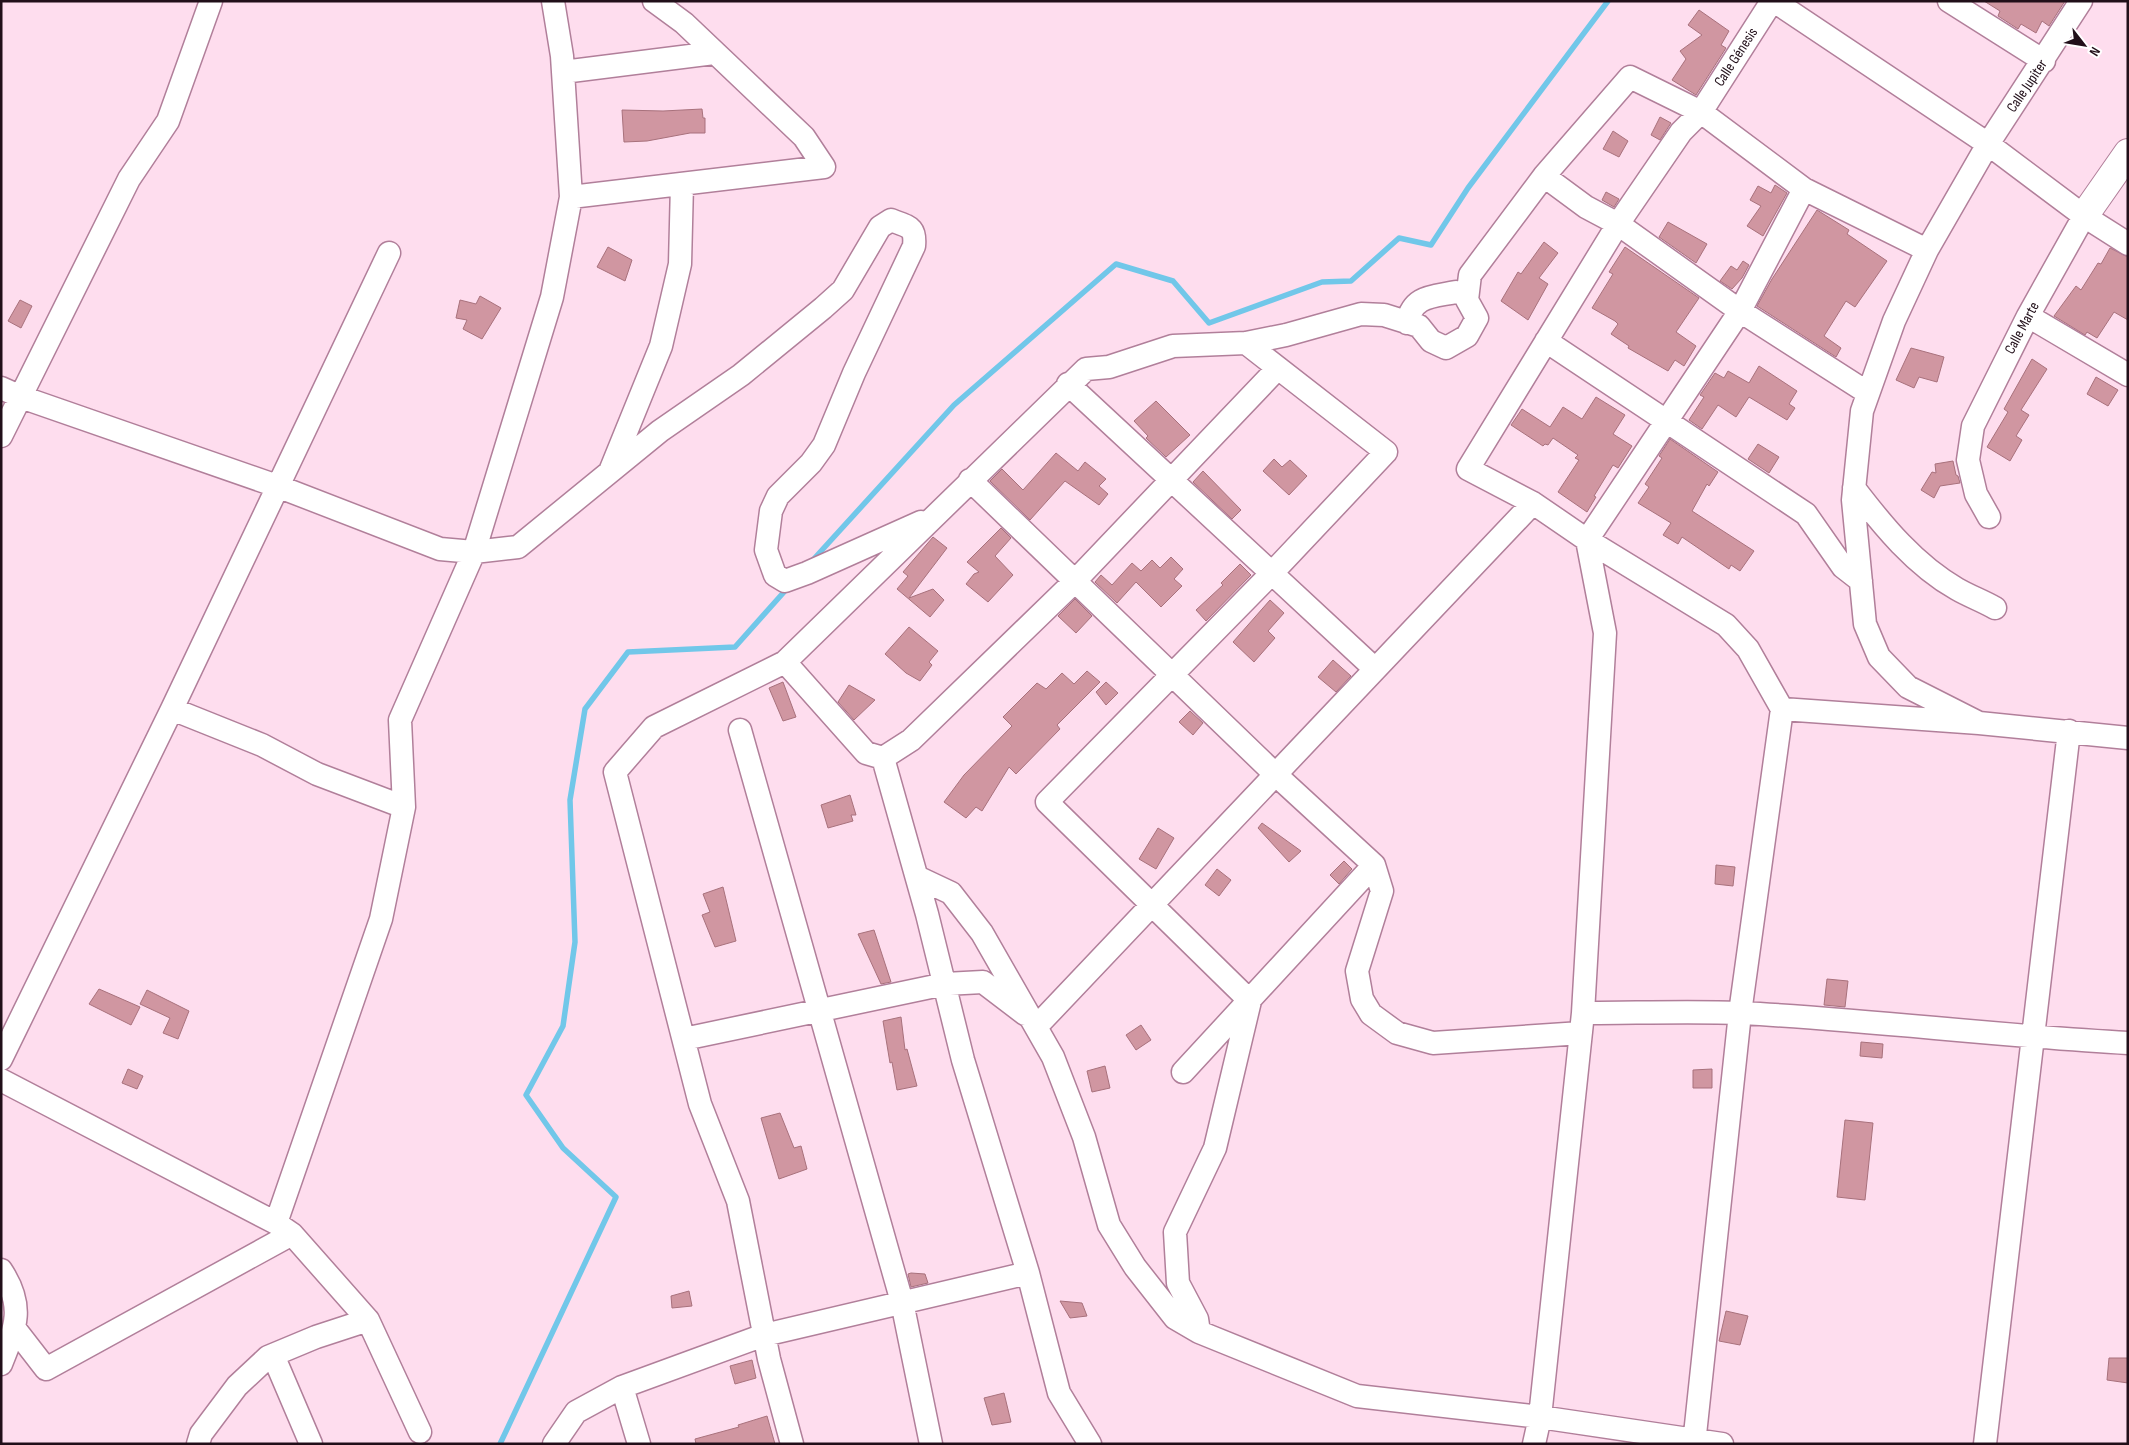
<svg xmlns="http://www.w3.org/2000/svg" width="2129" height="1445" font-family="'Sofia Sans Condensed',sans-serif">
	<rect width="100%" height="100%" fill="#feddee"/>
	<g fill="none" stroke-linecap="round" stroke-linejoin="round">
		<!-- stream -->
		<path stroke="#71c7e9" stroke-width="5.5" d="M812 561 954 405 1116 264 1173 281 1209 323 1322 282 1351 281 1399 238 1431 245 1468 188 1608 1
			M500 1444 616 1197 563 1148 526 1095 563 1026 575 942 570 800 585 709 628 652 735 647 784 592"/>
	</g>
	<!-- building -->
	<path fill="#d096a1" stroke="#a8717c" d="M1984 1H2065L2049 26 2042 21 2036 33 2021 24 2018 29 1998 16 2000 11Z
		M1699 10 1729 31 1721 45 1726 48 1696 95 1672 80 1686 59 1680 51 1702 35 1688 25Z
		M702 109 703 118H705V133H690L647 141 624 142 622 110 663 111Z
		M1660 117 1671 123 1660 140 1651 135Z
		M1613 131 1628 141 1619 157 1603 149Z
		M1775 185 1787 193 1763 236 1747 226 1761 206 1750 200 1758 186 1771 193Z
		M1606 192 1619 199 1614 207 1602 200Z
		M1817 210 1849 230 1847 234 1887 261 1855 307 1846 301 1824 336 1841 348 1836 357 1757 306 1772 279Z
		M1668 222 1707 244 1696 263 1659 237Z
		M1544 242 1558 253 1539 278 1548 284 1528 320 1501 301 1518 272 1521 274Z
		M608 247 632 260 625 281 597 267Z
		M1625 247 1699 298 1676 332 1696 346 1684 366 1675 360 1668 371 1628 348 1629 346 1611 334 1618 324 1615 321 1592 308 1613 274 1609 272Z
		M2110 248 2128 257V320L2114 312 2097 338 2087 332 2085 335 2054 316 2076 286 2081 290 2098 263 2101 264Z
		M1743 261 1749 265 1742 278 1732 289 1720 281 1731 266 1737 270Z
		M480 296 501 308 482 339 463 329 467 320 456 318 460 300 476 304Z
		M20 300 32 306 21 328 8 321Z
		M1911 348 1944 357 1937 382 1919 377 1914 388 1896 380Z
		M2032 359 2047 369 2021 410 2029 415 2016 436 2022 440 2010 461 1987 447 2008 412 2004 409Z
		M1759 366 1797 391 1789 404 1795 408 1787 420 1749 397 1736 417 1718 405 1702 429 1689 420 1704 397 1700 395 1715 373 1724 378 1728 371 1749 383Z
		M2096 377 2118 390 2108 406 2087 394Z
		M1596 397 1625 415 1613 434 1632 446 1618 468 1613 465 1594 496 1596 497 1587 512 1558 492 1579 460 1575 458 1578 455 1553 438 1548 445 1545 444 1543 446 1511 425 1522 409 1550 427 1563 407 1582 419Z
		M1156 401 1190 435 1166 457 1146 438 1148 436 1134 421Z
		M1670 439 1718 472 1709 486 1707 484 1692 511 1754 551 1740 571 1731 565 1729 569 1682 537 1678 544 1663 535 1671 523 1638 503 1649 487 1645 484 1662 458 1659 456Z
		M1758 444 1779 457 1769 473 1748 459Z
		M1056 453 1078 471 1085 462 1106 479 1099 486 1108 494 1099 505 1065 481 1030 520 990 481 1002 469 1023 490Z
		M1274 459 1282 467 1290 460 1307 476 1289 495 1263 471Z
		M1953 461 1956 475 1958 476 1960 483 1940 486 1934 498 1921 490 1932 472 1936 473 1935 464Z
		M1203 471 1241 510 1232 519 1193 482Z
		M1001 528 1011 538 995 556 1013 575 988 602 966 584 974 574 979 572 967 562Z
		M933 537 947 548 909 598 933 589 944 600 930 617 897 589 908 576 903 572Z
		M1171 557 1183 569 1174 579 1182 586 1161 607 1136 582 1117 603 1095 582 1101 575 1112 585 1132 563 1141 571 1152 560 1160 568Z
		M1240 564 1251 575 1206 621 1196 610 1223 585 1221 583Z
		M1075 599 1092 616 1076 633 1058 616Z
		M1270 600 1284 613 1268 631 1275 638 1254 662 1233 642Z
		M909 627 938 651 929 662 932 665 920 681 906 673 885 654Z
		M1333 660 1351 676 1336 692 1318 677Z
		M1087 671 1100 682 1057 725 1060 729 1016 774 1009 767 982 811 976 807 966 818 944 802 964 775 1012 726 1003 717 1037 683 1046 689 1062 673 1074 684Z
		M783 682 796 717 783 721 769 688Z
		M1106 682 1118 693 1106 705 1096 692Z
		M849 685 875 700 854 720 838 702Z
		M1190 711 1203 723 1193 735 1179 722Z
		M850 795 856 815H851L853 821 828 828 821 805Z
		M1262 823 1301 851 1289 862 1258 828Z
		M1158 828 1174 838 1156 869 1139 859Z
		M1344 861 1352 869 1339 884 1330 875Z
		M1716 865 1735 867 1733 886 1715 884Z
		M1217 869 1231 880 1219 896 1205 885Z
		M723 887 736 941 715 947 702 915 710 912 703 894Z
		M874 930 891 982 881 984 858 934Z
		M1827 979 1848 981 1845 1007 1824 1005Z
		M99 989 140 1007 131 1025 89 1004Z
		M147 990 189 1011 178 1039 163 1033 170 1018 140 1004Z
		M901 1017 905 1050 907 1049 917 1086 897 1090 892 1062 890 1063 883 1021Z
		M1141 1025 1151 1040 1136 1050 1126 1035Z
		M1861 1042 1883 1044 1882 1058 1860 1056Z
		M1105 1066 1110 1088 1092 1092 1087 1071Z
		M128 1069 143 1076 137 1089 122 1083Z
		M1712 1069V1088H1693V1070Z
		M780 1113 794 1148 801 1146 807 1169 779 1179 761 1118Z
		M1845 1120 1873 1123 1865 1200 1837 1197Z
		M911 1273 925 1274 928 1283 911 1287 908 1274Z
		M689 1291 692 1306 672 1308 671 1296Z
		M1060 1301 1082 1303 1087 1316 1070 1318Z
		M1726 1311 1748 1316 1740 1345 1719 1341Z
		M2109 1358H2128V1383L2107 1380Z
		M752 1360 756 1378 735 1384 730 1366Z
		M1004 1393 1011 1422 992 1425 984 1398Z
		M767 1416 775 1444H696L695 1439 739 1427 738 1425Z"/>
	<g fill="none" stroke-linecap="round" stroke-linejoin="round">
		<!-- minor casing -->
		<g stroke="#b17f9a" stroke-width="25">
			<path id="minor" d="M1774 1 1988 144 2084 216 2128 244
				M1949 1 2044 61
				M563 72 714 53
				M1544 176 1586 207 1618 224 1740 311 1868 393
				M571 197 824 167 804 137 684 23 654 1
				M2028 316 2128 375
				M1407 323C1413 295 1432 297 1456 292
				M1546 341 1806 514 1843 567 1861 581
				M1246 343 1386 452 1272 573 1047 802 1250 1001 1215 1148 1175 1232 1178 1283 1197 1319 1199 1332 1357 1396 1540 1417 1722 1444
				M1068 384 1375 669
				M1 388 21 397 277 486 440 549 474 552 518 547 660 431 741 375 823 308 843 290 880 227 891 220C908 227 916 226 914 246L854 373 824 445 811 463 778 496 771 511 766 550 775 575 785 581 807 573 921 522
				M1 436 129 179 168 121 211 1
				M611 469 661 346 680 264 682 184
				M970 480 1275 774 1374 865 1382 891 1357 971 1362 999 1371 1014 1397 1033 1433 1043 1581 1033
				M1854 488C1883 526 1915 565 1957 589 1969 596 1983 601 1995 608
				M1989 517 1976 494 1968 460 1973 426 2028 316 2084 216
				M785 662 866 753 883 758 911 740 1075 581 1278 368
				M172 709 262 745 317 774 404 807
				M1782 709 1979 723 2128 738
				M1979 723 1908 687 1879 657 1865 624 1853 500 1862 411 1894 321 1927 250 1988 144 2081 1
				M740 730 902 1302 931 1444
				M883 758 927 914 963 1060 1028 1273 1059 1393 1090 1444
				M917 877 951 893 982 933 1053 1057 1084 1137 1109 1225 1135 1267 1175 1318 1199 1332
				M1583 1013C1636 1013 1690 1011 1742 1013 1871 1020 1999 1036 2128 1043
				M1036 1027 1533 503
				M684 1039 945 984 983 982 1025 1014
				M1 1059 172 709 389 253
				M1183 1072 1374 865
				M1 1080 276 1223 292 1234 368 1320 420 1432
				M276 1223 381 919 404 807 400 720 474 552 552 297 571 197 562 56 553 1
				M1 1270C25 1306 16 1327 1 1364
				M15 1329 46 1369 292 1234
				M273 1355 311 1444
				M622 1387 639 1444
				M198 1444 201 1434 237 1386 268 1357 316 1337 368 1320
				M554 1444 576 1412 622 1387 764 1335 1028 1273
				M792 1444 769 1359 738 1201 700 1104 615 772 654 727 785 662 1086 369 1109 367 1173 346 1246 343 1286 335 1361 314 1384 315 1419 326 1431 341 1446 348 1467 336 1477 318 1467 300 1470 275 1544 176 1630 77 1701 112 1804 189 1927 250
				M1534 1444 1540 1417 1583 1013 1605 633 1587 540 1740 311 1804 189
				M1694 1444 1740 1013 1782 709 1748 649 1726 625 1587 540 1533 503 1468 469 1618 224 1681 132 1701 112 1772 1
				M1985 1444 2069 731"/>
		</g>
		<!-- tertiary casing -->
		<g stroke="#b17f9a" stroke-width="30">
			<path id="tertiary" d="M2084 216 2128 153"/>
		</g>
		<!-- minor -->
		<use href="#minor" stroke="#fff" stroke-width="22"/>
		<!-- tertiary -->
		<use href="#tertiary" stroke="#fff" stroke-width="28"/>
	</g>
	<g text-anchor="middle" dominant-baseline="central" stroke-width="4" stroke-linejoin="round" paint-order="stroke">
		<!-- street labels -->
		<g font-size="15" fill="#210f19" stroke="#fff">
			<text transform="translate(1736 57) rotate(-57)">Calle Génesis</text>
			<text transform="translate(2027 86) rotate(-56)">Calle Jupiter</text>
			<text transform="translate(2022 328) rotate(-62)">Calle Marte</text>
		</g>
	</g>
	<!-- border -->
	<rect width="2129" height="1445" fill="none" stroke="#210f19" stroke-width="5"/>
	<!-- north arrow -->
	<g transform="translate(2084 45) rotate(121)" stroke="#ffffff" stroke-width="4" paint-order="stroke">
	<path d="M0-4L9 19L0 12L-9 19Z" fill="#210f19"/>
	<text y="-8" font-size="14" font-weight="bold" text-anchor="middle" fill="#210f19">N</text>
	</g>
</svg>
